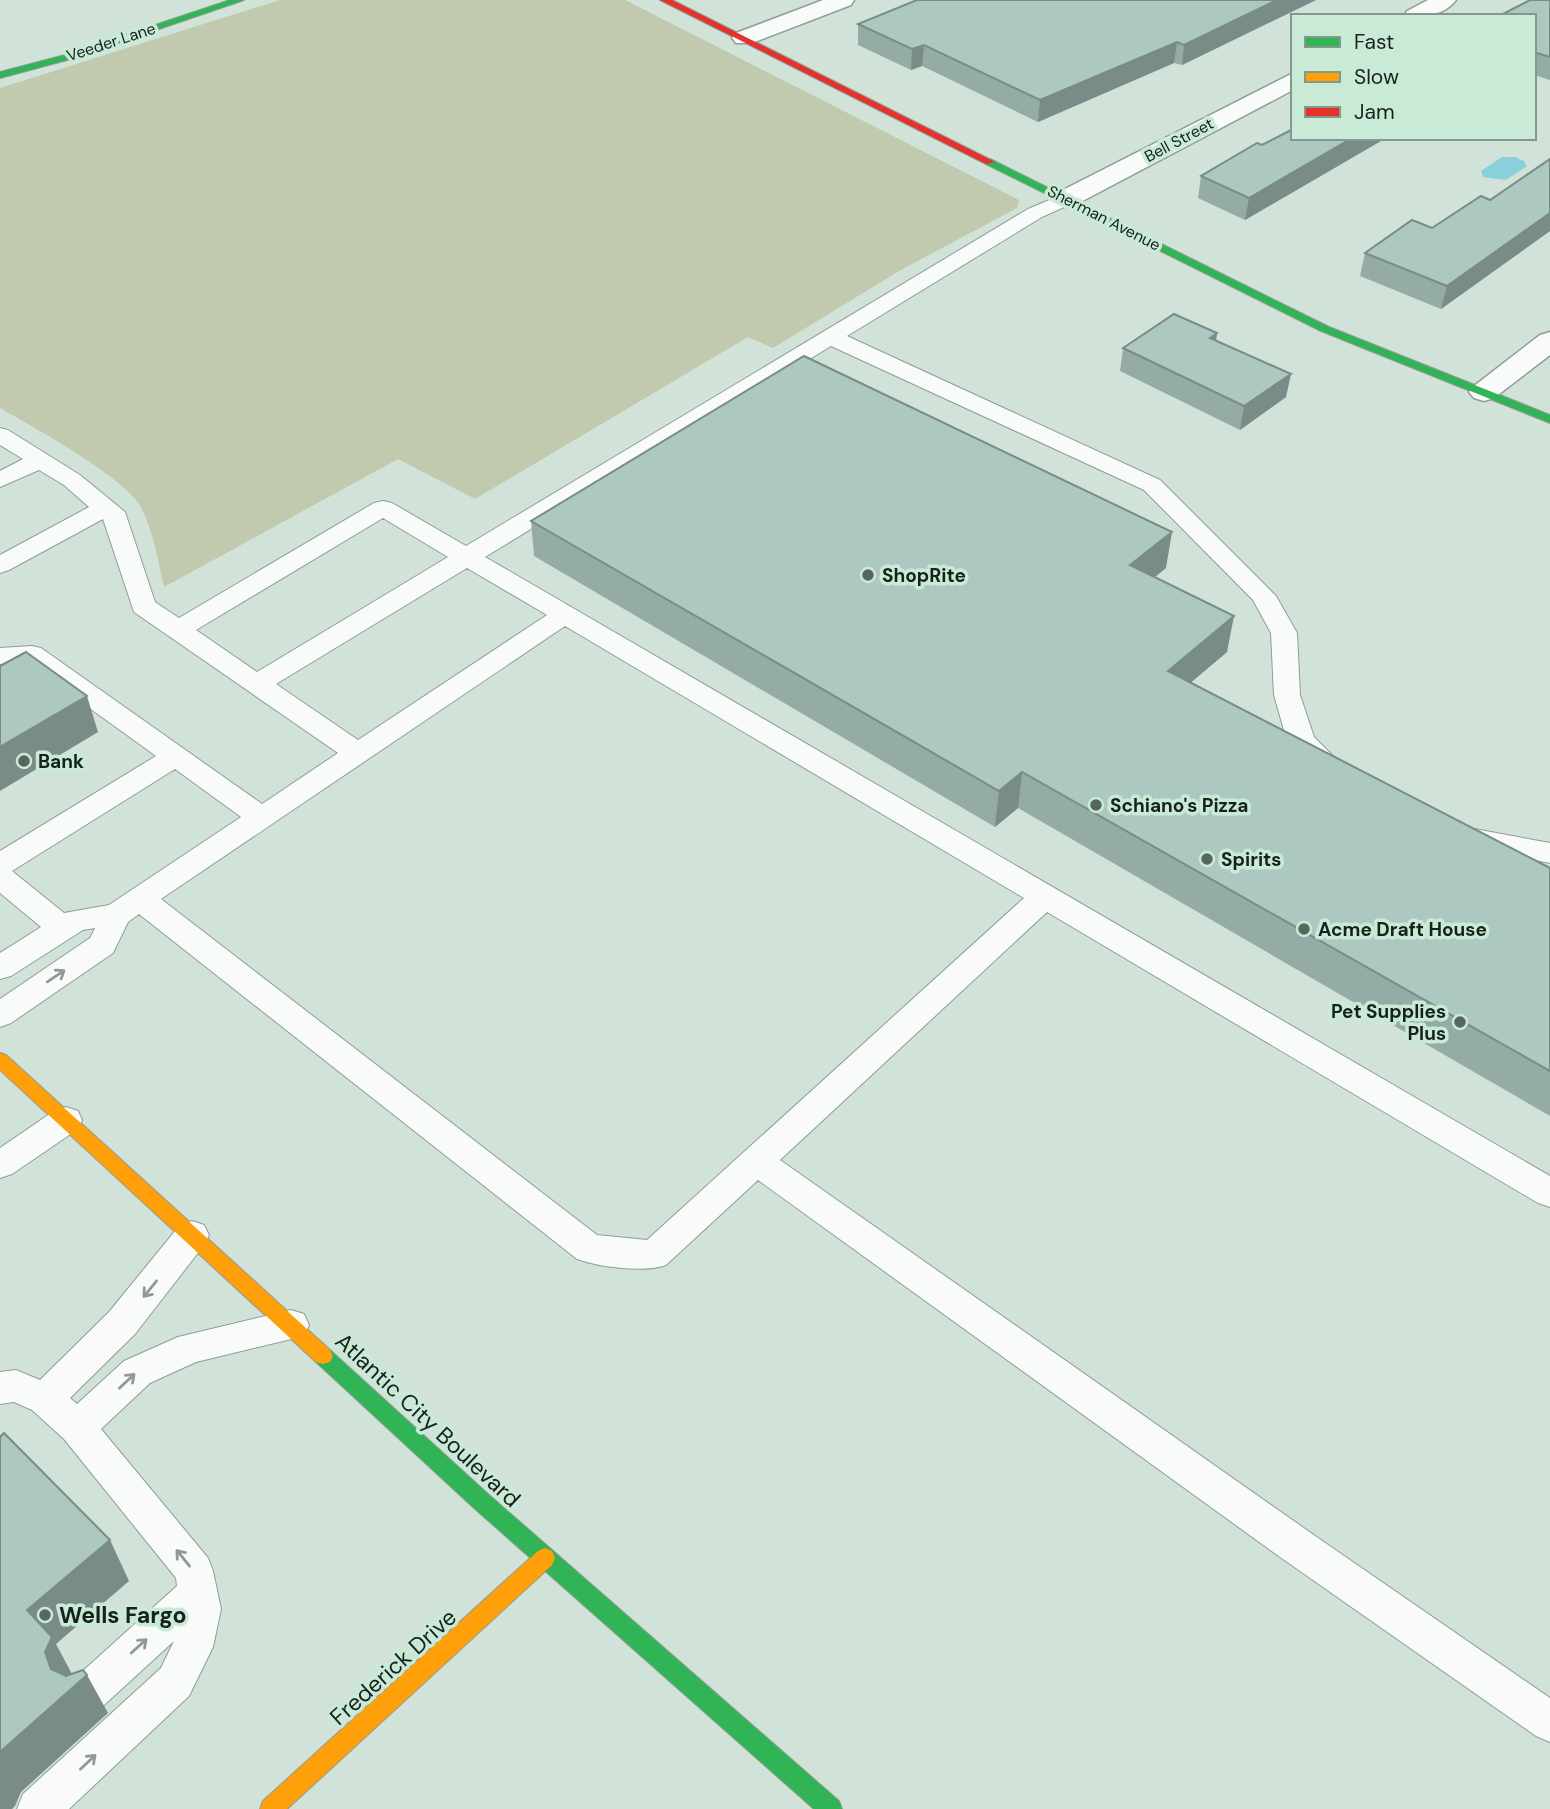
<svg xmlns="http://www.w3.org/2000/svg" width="1550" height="1809" font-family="'DM Sans',sans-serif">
	<rect width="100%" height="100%" fill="#d1e3d9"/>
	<!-- green -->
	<path fill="#c1c9ae" d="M280 0H625L1019 200 1017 208 899 271 773 348 748 337 475 499 398 459 164 587C158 561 153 528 139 504 119 474 33 427 0 408V88Z"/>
	<!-- water -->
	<path fill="#8ad0da" d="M1502 157H1515L1524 161 1527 166 1506 180 1483 177 1481 171Z"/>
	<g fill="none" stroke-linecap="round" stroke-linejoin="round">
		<!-- lane casing -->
		<g stroke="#8f9d95" stroke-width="2">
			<path id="lane" d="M1066 193 1073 195 1076 199 1073 203 1042 217 847 336 1160 480 1276 596 1297 633 1300 695 1314 737 1343 766 1339 773 1329 775 1319 773 1287 741 1274 695 1271 633 1253 600 1144 490 831 346 485 557 1550 1176V1207L1538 1203 1047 912 780 1160 1308 1531 1550 1698V1742L1536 1736 1280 1557 758 1180 666 1265C644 1273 599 1267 577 1259L139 914 128 922 113 953 11 1023 0 1027V999L90 938 95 928 83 930 11 976 0 979V953L41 927 0 893V851L156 756 27 663 0 664V648L32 646 41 648 262 804 338 753 134 612 103 519 9 570 0 573V555L89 507 64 485 39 470 0 487V471L23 459 0 445V428L8 430 80 475 125 512 155 602 179 618 374 503 383 501 392 503 466 546 1028 209ZM383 518 448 557 257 672 196 630ZM467 568 547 615 358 740 276 684ZM565 626 1024 898 647 1240 597 1235 161 899ZM175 769 241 817 109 905 64 913 12 871Z
				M1464 827 1550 843V863L1454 844 1450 837 1454 830Z
				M66 1107 78 1111 82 1120 78 1129 12 1174 0 1178V1148L54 1111Z
				M192 1221 204 1225 209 1235 204 1245 135 1334 70 1398 77 1404 124 1361 178 1337 291 1310 304 1314 309 1325 304 1336 196 1362 150 1383 101 1429 208 1558 213 1571 221 1609 213 1647 189 1696 69 1809H17L23 1794 161 1668 174 1641 103 1706 89 1712 75 1706 69 1692 75 1678 177 1586 176 1578 64 1439 32 1410 14 1402 0 1404V1372L16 1370 40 1380 109 1312 180 1225Z"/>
		</g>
		<!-- street casing -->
		<g stroke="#8f9d95" stroke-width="3">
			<path id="street" d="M823 0H854L851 5 752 43H736L732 38 736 33Z
				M1428 0H1456C1443 17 1423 16 1404 16L1407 11Z
				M1293 73V90L1075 205 1066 207 1057 205 1053 199 1057 193Z
				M1550 332V355L1494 398 1484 401 1474 398 1469 392 1474 386 1540 335Z"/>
		</g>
		<!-- fast casing -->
		<g stroke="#8f9d95" stroke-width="2">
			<path id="fast" d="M230 0H244L71 59 0 78V72L65 55Z
				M990 159 1329 327 1550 415V423L1321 331 986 164 985 162Z
				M323 1348 330 1350 488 1494 839 1801 842 1809H814L474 1508 316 1362 313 1356 316 1350Z"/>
		</g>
		<!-- slow casing -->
		<g stroke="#8f9d95" stroke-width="2">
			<path id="slow" d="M0 1053 6 1055 330 1350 333 1356 330 1362 323 1364 316 1362 0 1070Z
				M545 1548 552 1551 555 1558 552 1565 287 1809H260L263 1801 538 1551Z"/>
		</g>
		<!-- jam casing -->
		<g stroke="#8f9d95" stroke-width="2">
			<path id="jam" d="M660 0H672L995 162 986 164Z"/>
		</g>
		<!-- lane -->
		<use href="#lane" fill="#f8fbf9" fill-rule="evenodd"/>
		<!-- street -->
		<use href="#street" fill="#f8fbf9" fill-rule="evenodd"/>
		<!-- fast -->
		<use href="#fast" fill="#30b455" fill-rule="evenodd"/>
		<!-- slow -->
		<use href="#slow" fill="#ff9f0a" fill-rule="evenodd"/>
		<!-- jam -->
		<use href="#jam" fill="#e5322d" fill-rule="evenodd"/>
	</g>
	<!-- wall -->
	<path fill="#95aca6" d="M1316 0 1182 65 1174 63 1038 122 922 66 911 70 858 45V24Z
		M1550 0V80L1534 75V16Z
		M1293 138H1386L1245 220 1198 198 1201 176 1262 145Z
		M1550 159V231L1441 309 1360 276 1365 253 1432 228 1490 200Z
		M1217 333 1216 341 1286 397 1240 430 1120 371 1123 348Z
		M531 521 1166 568 1155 577 1227 652 1191 682 1550 868V1116L1018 808 995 827 534 556Z"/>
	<!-- shaded-wall -->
	<path fill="#798c87" d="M1277 0H1316L1182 65 1184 45Z
		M1177 42 1174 63 1038 122 1040 100Z
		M924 45 922 66 911 70 912 49Z
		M1352 138H1386L1245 220 1249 198Z
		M1550 213V231L1441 309 1447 286Z
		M1217 333 1213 357 1210 338Z
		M1291 374 1286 397 1240 430 1244 406Z
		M1172 532 1166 568 1125 600 1130 565Z
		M1234 616 1227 652 1162 707 1168 671Z
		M87 696 98 732 0 791V747Z
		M1022 772 1018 808 995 827 999 791Z
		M110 1540 129 1581 56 1644 73 1676 87 1675 108 1713 21 1792 15 1806 12 1809H0V1752L27 1610Z"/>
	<!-- building -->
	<path fill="#adc8c1" stroke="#798c87" stroke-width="2" d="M917 0H1277L1184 45 1177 42 1040 100 924 45 912 49 858 24Z
		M1530 0H1550V57L1534 52V16H1499Z
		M1293 129V138H1352L1249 198 1201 176 1257 143 1262 145Z
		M1550 159V213L1447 286 1365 253 1412 220 1432 228 1481 196 1490 200Z
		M1174 314 1217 333 1210 338 1291 374 1244 406 1123 348Z
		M804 356 1172 532 1130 565 1234 616 1168 671 1550 868V1071L1022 772 999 791 531 521Z
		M26 652 87 696 0 747V666Z
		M4 1433 110 1540 27 1610 52 1637 45 1652 51 1669 66 1676 83 1670 87 1675 0 1752V1437Z"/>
	<!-- one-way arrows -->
	<defs><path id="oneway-shaft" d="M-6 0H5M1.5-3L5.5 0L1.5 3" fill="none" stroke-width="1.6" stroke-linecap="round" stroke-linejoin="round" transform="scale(1.75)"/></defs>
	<g stroke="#929995">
		<use href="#oneway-shaft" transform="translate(56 976) rotate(-34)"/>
		<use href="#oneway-shaft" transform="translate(150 1289) rotate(129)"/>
		<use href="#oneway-shaft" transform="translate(127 1381) rotate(-43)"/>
		<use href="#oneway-shaft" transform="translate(183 1558) rotate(-129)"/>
		<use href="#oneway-shaft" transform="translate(139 1646) rotate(-42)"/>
		<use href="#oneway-shaft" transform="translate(88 1762) rotate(-43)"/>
	</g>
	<!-- markers -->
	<g fill="#57665e" stroke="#caead8" stroke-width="2.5">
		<circle cx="868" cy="575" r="7"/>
		<circle cx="24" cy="761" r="7"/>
		<circle cx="1096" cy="805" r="7"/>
		<circle cx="1207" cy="859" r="7"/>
		<circle cx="1304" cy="929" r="7"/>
		<circle cx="1460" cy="1022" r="7"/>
		<circle cx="45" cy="1615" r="7"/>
	</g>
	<g text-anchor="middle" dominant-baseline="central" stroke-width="7" stroke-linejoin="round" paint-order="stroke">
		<!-- far-street labels -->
		<g font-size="16" fill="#16221b" stroke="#caead8">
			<text transform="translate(111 42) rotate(-18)">Veeder Lane</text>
			<text transform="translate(1179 140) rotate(-28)">Bell Street</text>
			<text transform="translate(1104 218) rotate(27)">Sherman Avenue</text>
		</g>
		<!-- poi labels -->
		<g font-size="19" font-weight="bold" fill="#16221b" stroke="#caead8" text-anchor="start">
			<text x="882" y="575">ShopRite</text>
			<text x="38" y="761">Bank</text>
			<text x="1110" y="805">Schiano's Pizza</text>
			<text x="1221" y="859">Spirits</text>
			<text x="1318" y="929">Acme Draft House</text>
			<text x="1446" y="1011" text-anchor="end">Pet Supplies<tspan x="1446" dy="22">Plus</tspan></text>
		</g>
		<!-- near-street labels -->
		<g font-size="23" fill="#16221b" stroke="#caead8">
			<text transform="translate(428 1420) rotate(43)">Atlantic City Boulevard</text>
			<text transform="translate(393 1667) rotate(-42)">Frederick Drive</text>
		</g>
		<!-- near-poi labels -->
		<g font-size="23" font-weight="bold" fill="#16221b" stroke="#caead8" text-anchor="start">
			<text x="59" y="1615">Wells Fargo</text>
		</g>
	</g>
	<!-- legend -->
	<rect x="1291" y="14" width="245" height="126" fill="#caead8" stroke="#829a8c" stroke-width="2"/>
	<rect x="1305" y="37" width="35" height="10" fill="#30b455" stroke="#829a8c" stroke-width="2"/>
	<text x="1354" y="49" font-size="21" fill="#16221b">Fast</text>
	<rect x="1305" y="72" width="35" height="10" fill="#ff9f0a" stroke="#829a8c" stroke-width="2"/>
	<text x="1354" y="84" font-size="21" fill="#16221b">Slow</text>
	<rect x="1305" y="107" width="35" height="10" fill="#e5322d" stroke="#829a8c" stroke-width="2"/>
	<text x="1354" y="119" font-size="21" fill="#16221b">Jam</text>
</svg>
